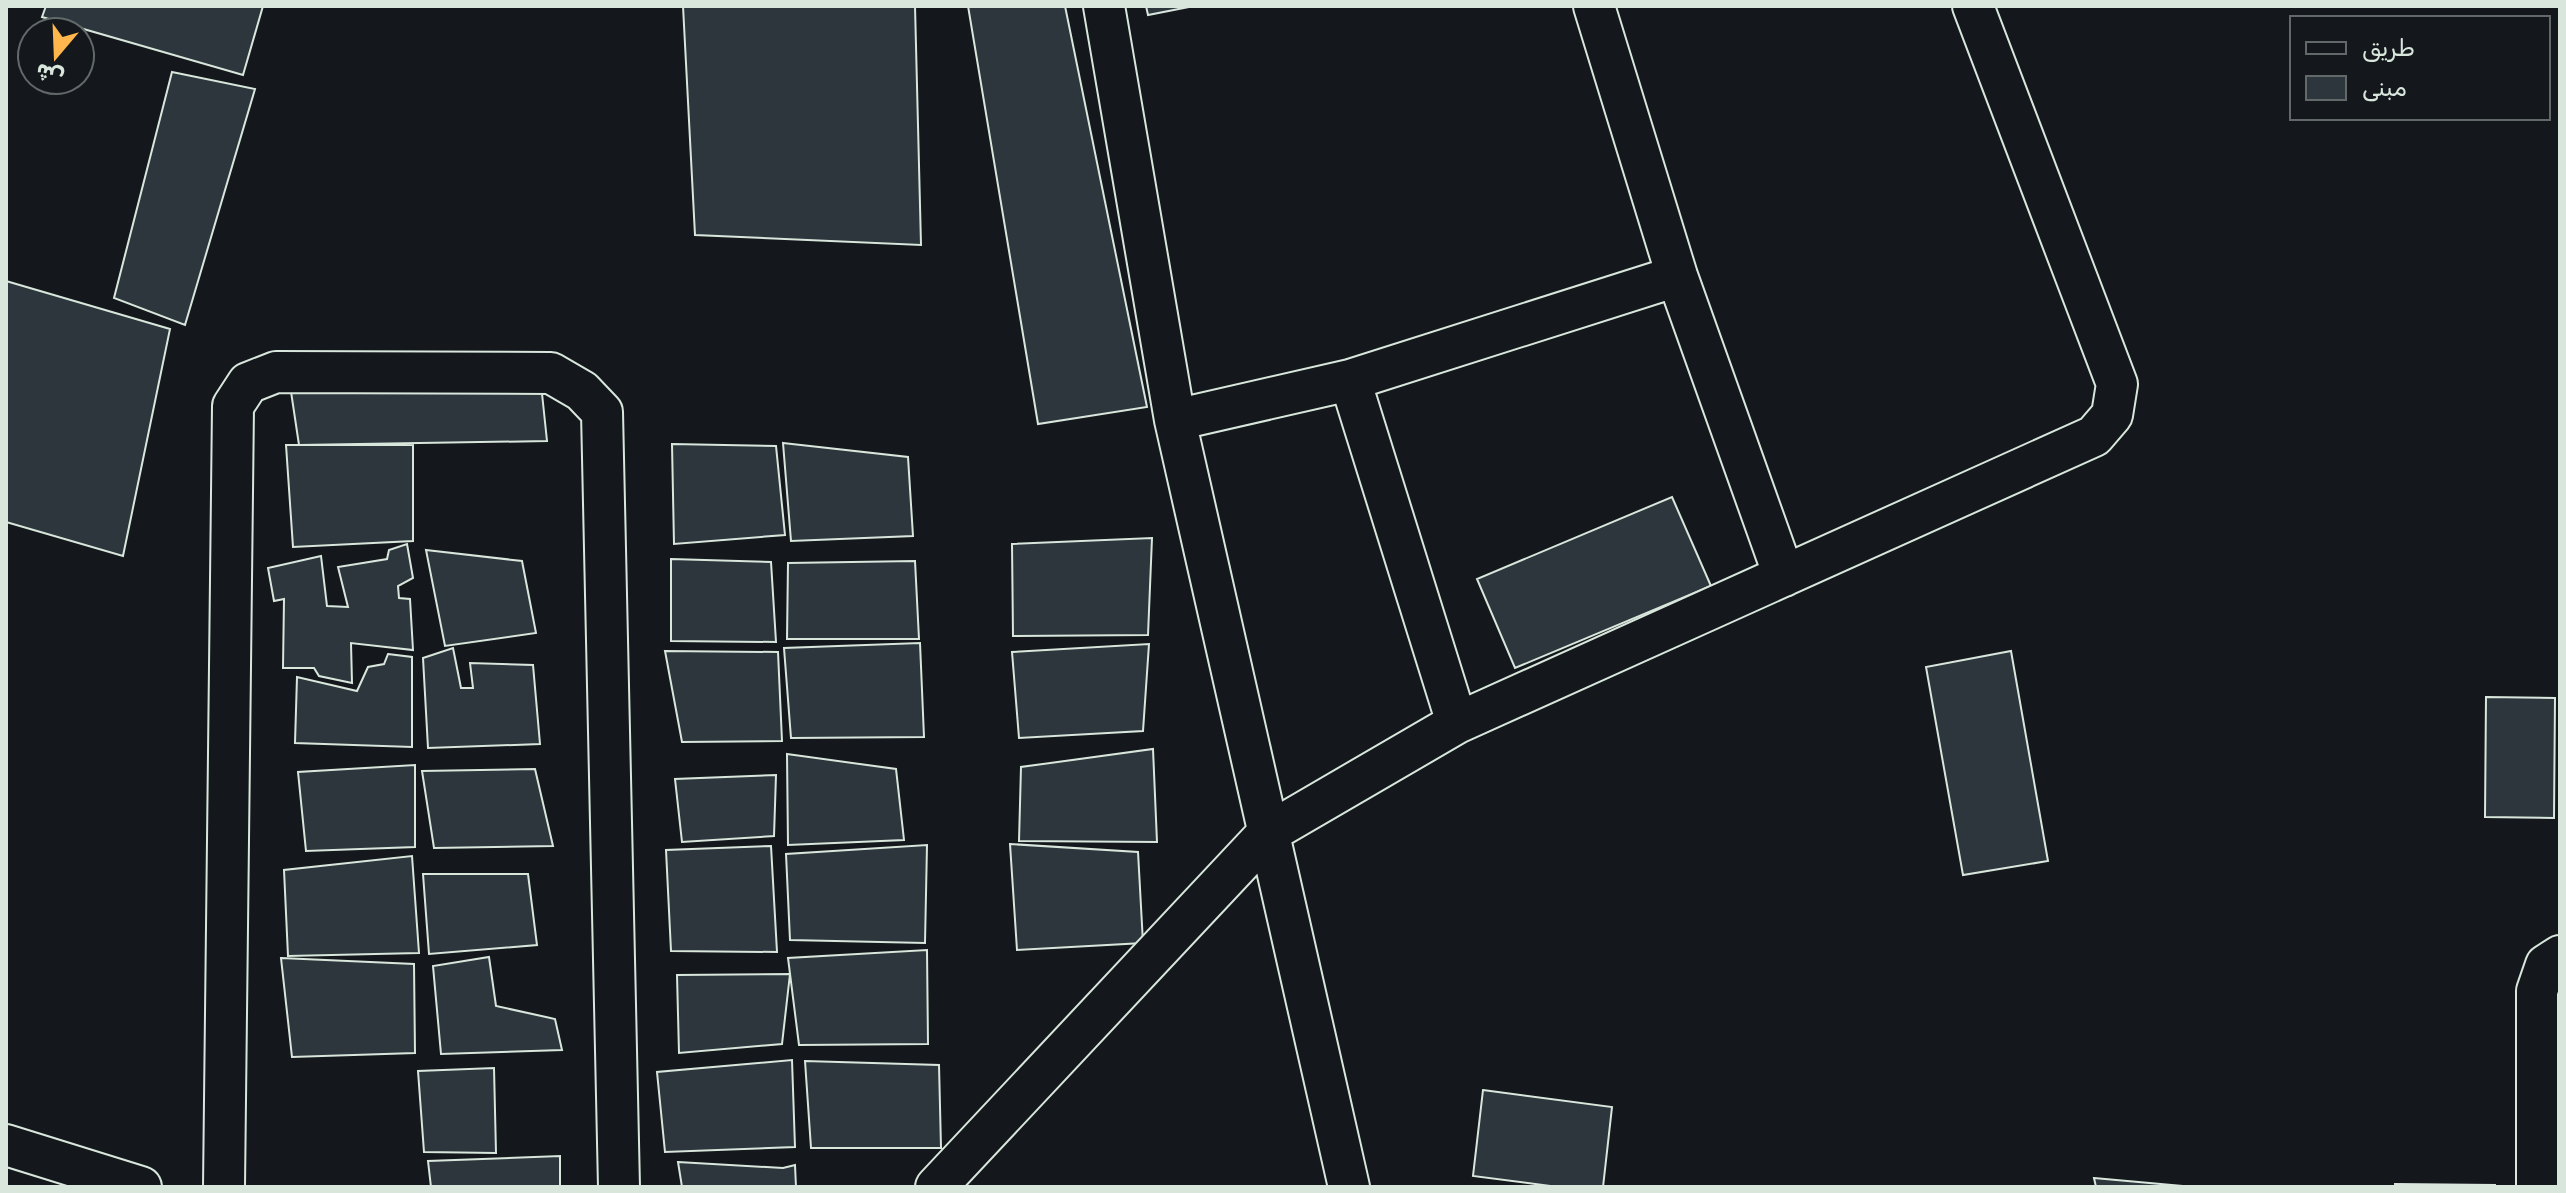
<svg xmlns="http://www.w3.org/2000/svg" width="2566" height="1193" font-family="Rubik,Vazirmatn,sans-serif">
	<rect width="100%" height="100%" fill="#14181c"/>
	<!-- building -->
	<path fill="#2c363c" stroke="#d8e6dc" stroke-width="2" d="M46 6H263L243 75 42 17Z
		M683 6H915L921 245 695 235Z
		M968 6H1065L1147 407 1038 424Z
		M1146 6H1194L1148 15Z
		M172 72 255 89 185 325 114 298Z
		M6 281 170 329 123 556 6 522Z
		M541 384 547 441 299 445 290 385Z
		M783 443 908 457 913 536 791 541Z
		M672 444 776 446 785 535 674 544Z
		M286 445H413V541L293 547Z
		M1672 497 1711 586 1515 668 1477 579Z
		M1152 538 1148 635 1013 636 1012 544Z
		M407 544 413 578 398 586 399 598 410 599 413 650 351 643 352 683 319 676 314 668H283L284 599 274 601 268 568 321 556 327 606 348 607 338 567 387 559 389 550Z
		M426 550 522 561 536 633 445 646Z
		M671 559 771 562 776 642 671 641Z
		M915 561 919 639H787L788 563Z
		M920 643 924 737 791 738 784 648Z
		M1149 644 1143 731 1019 738 1012 652Z
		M453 648 461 688H473L470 663 533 665 540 744 428 748 423 658Z
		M665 651 778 652 782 741 682 742Z
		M2011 651 2048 861 1963 875 1926 667Z
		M388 654 412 657V747L295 743 297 677 357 691 368 667 384 664Z
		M2486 697 2555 698 2554 818 2485 817Z
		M1153 749 1157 842 1019 841 1021 767Z
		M787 754 896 769 904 840 788 845Z
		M415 765V847L306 851 298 772Z
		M535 769 553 846 434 848 422 771Z
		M776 775 774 836 682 842 675 779Z
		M1010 844 1138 852 1143 943 1017 950Z
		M927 845 925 943 790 940 786 854Z
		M771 846 777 952 671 951 666 850Z
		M412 856 419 953 288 956 284 870Z
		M423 874H528L537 945 429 954Z
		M927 950 928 1044 799 1045 788 958Z
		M489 957 496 1006 555 1019 562 1050 441 1054 433 966Z
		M281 958 414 964 415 1053 292 1057Z
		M790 974 782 1044 679 1053 677 975Z
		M792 1060 795 1147 665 1152 657 1072Z
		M805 1061 939 1065 941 1148H811Z
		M494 1068 496 1153 424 1152 418 1071Z
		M1483 1090 1612 1107 1603 1187H1558L1473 1176Z
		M560 1156V1187H431L428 1161Z
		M678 1162 783 1168 795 1165 796 1187H682Z
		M2094 1178 2194 1187H2096Z
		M2395 1184 2495 1185V1187H2395Z"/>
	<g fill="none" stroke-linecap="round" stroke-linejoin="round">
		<!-- street casing -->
		<g stroke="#d8e6dc" stroke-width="44">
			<path id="street" d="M1104 6 1175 420 1349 1187
				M1594 6 1677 276 1784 576
				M1350 380 1457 723
				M1175 420 1350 380 1677 276
				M6 1145 141 1187
				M224 1187 233 406 248 383 276 372 551 373 582 391 602 412 619 1187
				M936 1187 1268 833 1457 723 2094 436 2112 415 2117 384 1973 6
				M2537 1187V991L2546 965 2560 956"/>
		</g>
		<!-- street -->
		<use href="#street" stroke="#14181c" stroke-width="40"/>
	</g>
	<!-- border -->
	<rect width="2566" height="1193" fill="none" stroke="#d8e6dc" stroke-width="16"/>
	<!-- legend -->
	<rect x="2290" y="16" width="260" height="104" fill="#14181c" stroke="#626a69" stroke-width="2"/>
	<rect x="2306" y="42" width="40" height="12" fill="#14181c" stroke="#626a69" stroke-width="2"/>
	<text x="2362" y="56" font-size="24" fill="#d8e6dc">طريق</text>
	<rect x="2306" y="76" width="40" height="24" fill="#2c363c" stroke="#626a69" stroke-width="2"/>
	<text x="2362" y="96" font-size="24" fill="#d8e6dc">مبنى</text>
	<!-- north arrow -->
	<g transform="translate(56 56) rotate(199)"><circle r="38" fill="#14181c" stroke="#626a69" stroke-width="2"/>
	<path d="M0-6L14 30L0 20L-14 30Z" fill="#ffb74d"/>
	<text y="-12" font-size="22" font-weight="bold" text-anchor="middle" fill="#d8e6dc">ش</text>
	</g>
</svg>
